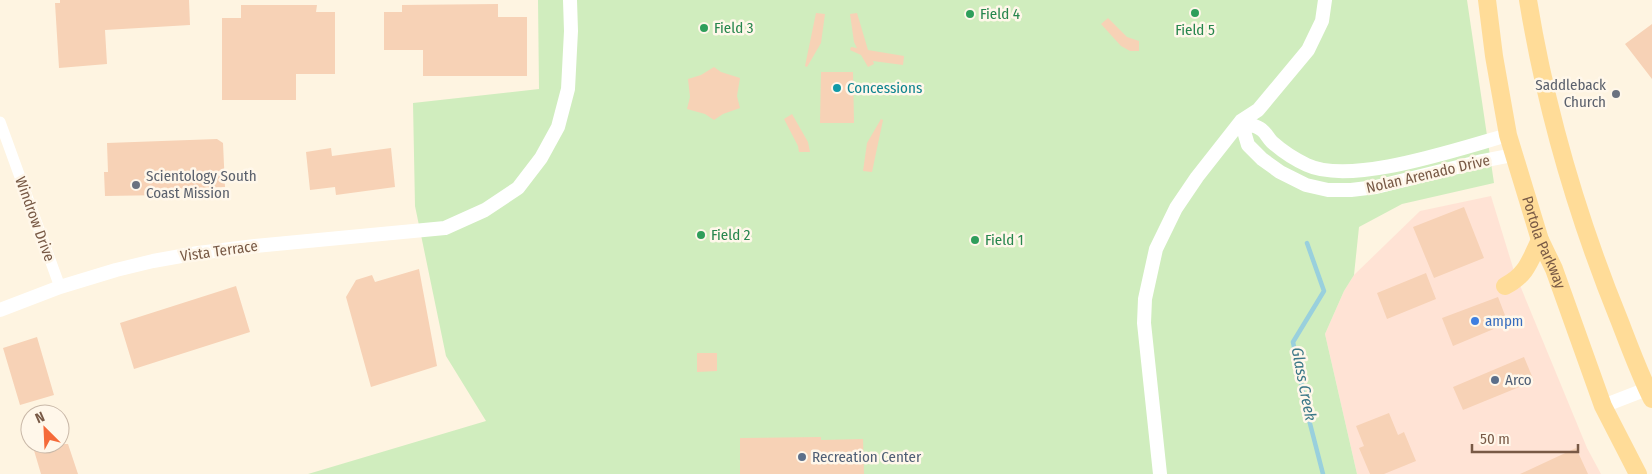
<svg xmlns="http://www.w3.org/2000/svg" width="1652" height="474" font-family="'Fira Sans Condensed',sans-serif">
	<rect width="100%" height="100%" fill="#fef4e1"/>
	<!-- commercial -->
	<path fill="#ffe3d5" d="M1491 196 1514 271 1587 448 1601 474H1357L1325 334 1344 291 1354 275 1420 211Z"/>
	<!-- green -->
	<path fill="#d0edbe" d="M538 0H1467L1494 183 1402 204 1359 227 1354 275 1344 291 1325 334 1357 474H308L486 421 446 356 415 206 413 103 539 89Z"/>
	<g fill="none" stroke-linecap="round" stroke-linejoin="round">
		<!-- stream -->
		<path stroke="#99d0dd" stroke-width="4.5" d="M1307 243 1324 291 1293 342 1307 412 1323 474"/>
	</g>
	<!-- building -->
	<path fill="#f7d2b6" d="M60 0H189L190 25 105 30 107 64 59 68 55 3H60Z
		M498 4V17H527V76H423V50H384V12H402V5Z
		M241 5H317L316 12H335V74H296V100H222V18H241Z
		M816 13 825 14 821 43 807 67 805 66Z
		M857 13 868 50 904 56 903 65 873 61 874 64 868 67 861 55 850 50 851 47 857 48 854 42 850 14Z
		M1108 18 1127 37 1139 41V51H1130L1121 46 1101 24Z
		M1652 24V79L1625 44Z
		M714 67 721 72 740 78 737 96 740 108 723 114 714 120 705 114 687 109 690 97 688 79 701 75Z
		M821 72H853L854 123H820Z
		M792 114 808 142 810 152H799L798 146 784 119Z
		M881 119 883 120 872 172 863 171 867 143Z
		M217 139 223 143 225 187 167 189V195L105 196 104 172H108L107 143Z
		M331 148 332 156 391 148 395 187 336 195 335 187 310 190 306 152Z
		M1464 207 1484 258 1434 278 1413 227Z
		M419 269 437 366 371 387 346 297 356 280 372 275 375 282Z
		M1426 273 1436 299 1387 319 1377 293Z
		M236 286 250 332 134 369 120 323Z
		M1498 297 1508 323 1453 346 1442 318Z
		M37 337 54 395 20 405 3 348Z
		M697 353H717V371L697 372Z
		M1524 357 1534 381 1463 410 1453 387Z
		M1389 413 1398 435 1404 432 1416 461 1384 474H1370L1359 448 1364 446 1356 426Z
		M821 437V440L863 439 864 474H740V438Z
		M44 444H68L78 474H41L33 447Z
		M1576 448 1588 474H1520Z"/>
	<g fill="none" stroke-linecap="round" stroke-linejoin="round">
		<!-- minor -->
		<path stroke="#fff" stroke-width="11" d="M0 122 60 287"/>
		<!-- tertiary -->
		<path stroke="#fff" stroke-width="14" d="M1241 121 1248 145 1262 159 1280 172 1306 185 1328 190H1351L1376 187 1482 161 1513 155
			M1241 121C1247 124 1257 126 1262 130 1266 133 1268 138 1272 142 1282 151 1294 159 1307 165 1352 186 1460 148 1508 135
			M0 310 60 287 116 270 153 261 198 253 255 246 445 228 485 210 518 188 541 158 558 127 568 89 571 31 570 0
			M1603 406 1652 387
			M1160 474 1144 323 1145 299 1156 249 1176 208 1197 177 1241 121 1258 110 1308 50 1322 21 1325 0"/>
		<!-- primary -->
		<g stroke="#ffdc98" stroke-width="18">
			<path id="s1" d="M1487 0 1494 56 1508 135 1533 217 1540 240 1554 269 1603 406 1638 474"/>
			<path d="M1528 0C1546 110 1578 219 1620 322 1630 348 1640 375 1652 399"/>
			<path d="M1505 286C1527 275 1530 260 1540 240"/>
		</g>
	</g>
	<!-- markers -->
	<g fill="#2e9e5b" stroke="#fff7ea" stroke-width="2">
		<circle cx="1195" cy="13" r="5"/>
		<circle cx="970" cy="14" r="5"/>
		<circle cx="704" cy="28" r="5"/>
		<circle cx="701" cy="235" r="5"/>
		<circle cx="975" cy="240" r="5"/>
	</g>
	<circle fill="#0f9aa8" stroke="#fff7ea" stroke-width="2" cx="837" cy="88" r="5"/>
	<g fill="#6b7280" stroke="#fff7ea" stroke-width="2">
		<circle cx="1616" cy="94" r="5"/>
		<circle cx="136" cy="185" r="5"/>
	</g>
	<circle fill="#3f7fe0" stroke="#fff7ea" stroke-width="2" cx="1475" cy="321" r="5"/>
	<g fill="#5c6f8a" stroke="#fff7ea" stroke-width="2">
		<circle cx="1495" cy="380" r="5"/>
		<circle cx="802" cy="457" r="5"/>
	</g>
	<g text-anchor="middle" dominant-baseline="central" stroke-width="5" stroke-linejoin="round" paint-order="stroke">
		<!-- leisure labels -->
		<g font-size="15" fill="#27864d" stroke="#fff7ea" text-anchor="start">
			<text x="980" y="14">Field 4</text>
			<text x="714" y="28">Field 3</text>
			<text x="1195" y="30" text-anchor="middle">Field 5</text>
			<text x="711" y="235">Field 2</text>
			<text x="985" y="240">Field 1</text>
		</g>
		<!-- worship labels -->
		<g font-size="15" fill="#5b616d" stroke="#fff7ea" text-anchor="end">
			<text x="1606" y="85">Saddleback<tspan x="1606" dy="17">Church</tspan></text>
			<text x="146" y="176" text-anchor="start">Scientology South<tspan x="146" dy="17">Coast Mission</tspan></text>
		</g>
		<!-- culture labels -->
		<g font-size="15" fill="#0d838f" stroke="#fff7ea" text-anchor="start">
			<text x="847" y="88">Concessions</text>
		</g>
		<!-- street labels -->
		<g font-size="15" fill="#785945" stroke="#fff7ea">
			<text transform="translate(1428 174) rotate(-13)">Nolan Arenado Drive</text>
			<text transform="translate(35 219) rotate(70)">Windrow Drive</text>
			<text stroke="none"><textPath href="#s1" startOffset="250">Portola Parkway</textPath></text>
			<text transform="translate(219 251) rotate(-8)">Vista Terrace</text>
		</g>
		<!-- shop labels -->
		<g font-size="15" fill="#366cbe" stroke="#fff7ea" text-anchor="start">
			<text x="1485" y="321">ampm</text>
		</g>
		<!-- service labels -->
		<g font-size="15" fill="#4e5e75" stroke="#fff7ea" text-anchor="start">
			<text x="1505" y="380">Arco</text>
			<text x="812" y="457">Recreation Center</text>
		</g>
		<!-- water labels -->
		<g font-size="16" font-style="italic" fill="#3a7787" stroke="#fff7ea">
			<text transform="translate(1304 384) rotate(79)">Glass Creek</text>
		</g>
	</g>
	<!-- north arrow -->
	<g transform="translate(45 429) rotate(336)"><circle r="24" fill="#fff7ea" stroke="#c9b8a8"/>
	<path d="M0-4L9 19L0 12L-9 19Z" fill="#f56a39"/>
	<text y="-8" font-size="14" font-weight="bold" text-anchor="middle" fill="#785945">N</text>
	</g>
	<!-- scale -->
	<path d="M1472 444v8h106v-8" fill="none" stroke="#785945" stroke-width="2.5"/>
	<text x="1480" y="444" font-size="15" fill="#785945" stroke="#fff7ea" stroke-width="4" paint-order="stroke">50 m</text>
</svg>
